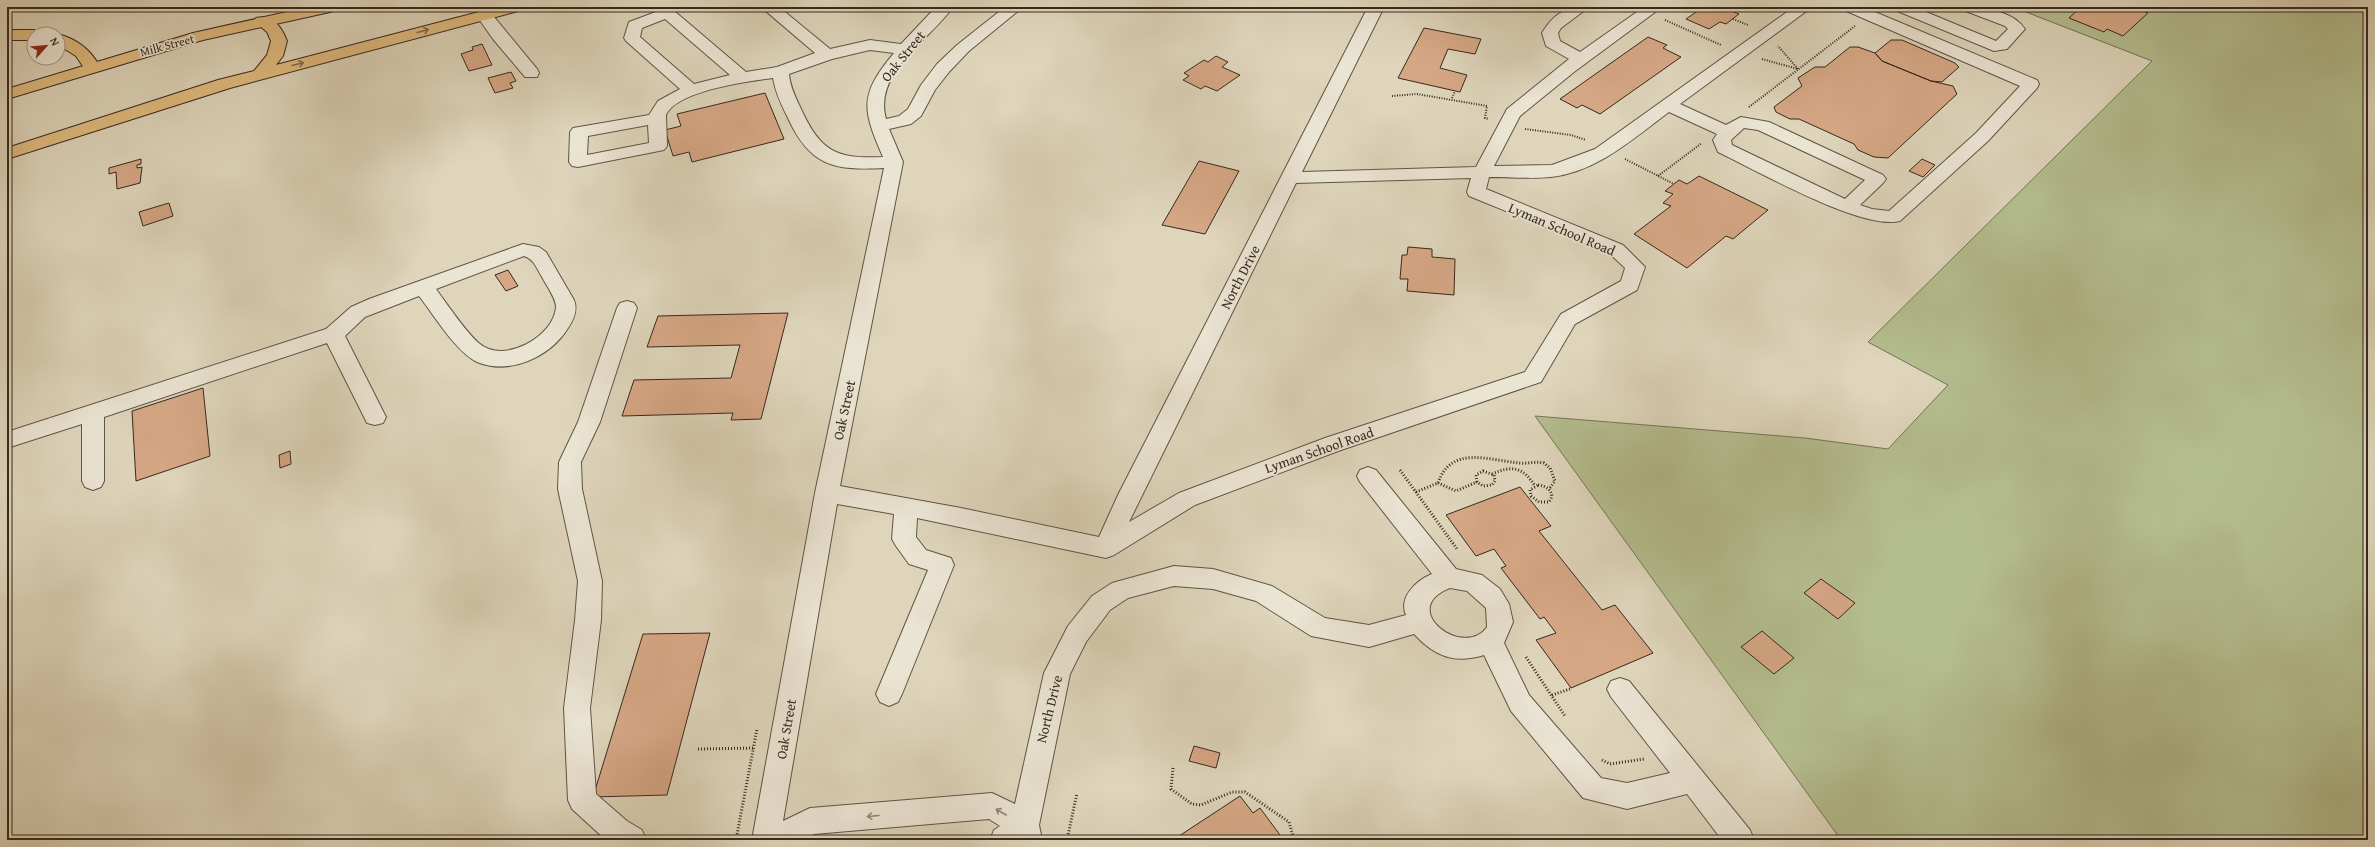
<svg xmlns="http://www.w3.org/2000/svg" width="2375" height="847" font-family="'Gentium Book Plus',serif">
	<rect width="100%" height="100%" fill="#ded5bb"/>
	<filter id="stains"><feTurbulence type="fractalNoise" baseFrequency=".005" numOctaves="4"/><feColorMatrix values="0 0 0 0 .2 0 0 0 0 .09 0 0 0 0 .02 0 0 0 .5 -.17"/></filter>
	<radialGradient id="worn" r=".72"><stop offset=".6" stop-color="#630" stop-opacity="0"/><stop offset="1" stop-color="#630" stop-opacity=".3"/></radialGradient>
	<!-- green -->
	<path fill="#b4bd8e" stroke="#757356" d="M2013 7H2368V840H1841L1535 416 1805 438 1888 449 1948 385 1868 342 2152 61Z"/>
	<!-- building -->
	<path fill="#d6a785" stroke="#36291e" d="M1694 7H1741L1734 12 1739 14 1726 24 1720 22 1709 29 1686 19 1696 12 1690 9Z
		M2081 7 2087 10 2090 7H2132L2148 13 2123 36 2107 29 2104 32 2069 18Z
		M1424 28 1481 39 1475 54 1448 49 1440 68 1467 75 1460 92 1398 78Z
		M1648 37 1667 45 1663 48 1681 57 1600 114 1582 105 1577 108 1560 99Z
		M1891 40H1902L1955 63 1959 67 1942 82 1931 81 1882 61 1875 53Z
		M482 44 492 65 469 71 461 54 473 50 472 47Z
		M1850 47H1858L1875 53 1882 61 1931 81 1953 86 1957 94 1888 158 1874 157 1858 150 1854 144 1799 119H1790L1776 112 1774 107 1802 86 1798 78 1815 67H1825Z
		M1216 56 1228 62 1222 67 1240 75 1217 91 1205 86 1201 89 1183 80 1189 76 1184 73 1204 60 1208 62Z
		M511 72 516 81 510 83 513 88 495 93 488 78Z
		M765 93 784 139 692 162 689 152 673 156 665 130 681 126 677 114Z
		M141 159V164L137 165V168L142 167 140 183 117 189 116 172 109 174V168Z
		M1922 159 1935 165 1923 177 1909 171Z
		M1199 161 1239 171 1205 234 1162 225Z
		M1699 176 1768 210 1733 239 1726 236 1687 268 1634 234 1671 206 1663 203 1673 194 1665 191 1679 180 1687 184Z
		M169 203 173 216 143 226 139 212Z
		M1408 247 1432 249V257L1455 259 1454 295 1407 291 1408 279H1400L1402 255H1407Z
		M508 270 518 286 506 291 495 275Z
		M788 313 761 419 731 420 733 413 622 416 634 380 731 378 740 345 647 347 658 316Z
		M203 388 210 456 136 481 132 411Z
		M290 451 291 464 280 468 279 455Z
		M1520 487 1551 526 1539 531 1602 610 1615 605 1653 653 1571 688 1536 640 1556 633 1544 617 1540 619 1501 568 1506 566 1494 549 1476 556 1446 515Z
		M1821 579 1855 603 1838 619 1804 593Z
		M1762 631 1794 658 1774 674 1741 647Z
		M710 633 667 795 593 797 643 634Z
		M1194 746 1220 753 1216 768 1189 761Z
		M1240 796 1253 813 1260 808 1280 835 1273 840H1173Z"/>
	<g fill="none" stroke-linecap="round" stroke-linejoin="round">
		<!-- minor casing -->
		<g stroke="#605445" stroke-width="2">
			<path id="minor" d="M761 7H779L830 49 870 40 901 44 936 7H953C929 41 873 72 886 119L899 116 908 109 921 85 937 64 957 45 1005 7H1023L969 51 949 72 935 90 921 116 911 124 889 129 903 162 840 486 961 508 1099 537 1118 495 1368 7H1384L1302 172 1476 167 1507 109 1569 59 1546 46 1542 33C1554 13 1566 7 1589 7L1561 28 1558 33 1560 41 1580 52 1644 7H1662L1574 72 1520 116 1494 166 1552 165 1595 149 1794 7H1812L1680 104 1726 125 1741 117 1769 122 1883 175 1886 179 1883 183 1860 205 1872 209 1889 211 1976 133 2020 86 1844 10 1842 7H1863L2037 80 2039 84 2037 88 1988 141 1900 221C1862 231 1756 170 1718 152L1713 140 1717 134 1669 112C1634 138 1597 172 1551 177 1531 179 1510 177 1489 177L1486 189 1623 245 1645 267 1637 290 1575 324 1541 382 1341 450 1195 505 1114 555 1106 558 917 518 916 537 926 550 951 558 954 565 902 694 898 702 889 706 880 702 876 694 928 570 909 564 896 546 892 539 894 514 837 504 783 821 810 808 992 793 1015 804 1044 673 1068 626 1092 596 1112 583 1174 566 1213 569 1272 586 1325 618 1369 625 1406 615C1398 597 1417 580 1432 574L1360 482 1357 476 1360 470 1368 467 1376 470 1456 569 1482 575 1500 589 1509 604 1513 622 1504 643 1529 695 1601 778 1627 783 1670 773 1611 697 1607 689 1611 681 1620 678 1629 681 1750 830 1754 840H1722L1687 794 1627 809 1583 798 1511 711 1484 655C1455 664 1435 657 1414 634L1369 647 1311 636 1256 601 1213 589 1174 586 1128 598 1110 610 1086 642 1070 674 1039 825 1042 840H990L994 830 1000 826 989 819 814 834 804 840H752L815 493 884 168C832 171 809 165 787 116 781 104 775 91 773 78 748 81 676 91 666 115L667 146 664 150 578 167 572 166 569 162 570 132 573 128 649 115 658 101 680 89 626 41 624 38 629 22 661 10H673L746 72 777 67 815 53ZM665 19 730 75 694 84 640 37 642 28ZM870 50 894 53C859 95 862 109 883 157 836 159 821 152 801 109 796 98 790 87 789 74L832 59ZM648 125 649 143 587 155 588 136ZM1744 128 1758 130 1865 180 1845 199 1732 145 1731 140ZM1471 178 1467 192 1469 196 1609 253 1625 268 1621 281 1561 314 1525 372 1325 438 1179 493 1129 522 1296 183ZM1450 588 1467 591 1486 608 1487 627C1464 660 1396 609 1450 588Z
				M1893 7H1914L1996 41 2008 29 2005 26 1963 10 1961 7C1982 7 2012 10 2025 29L2007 49 1994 51 1895 10Z
				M484 10 490 12 537 69 539 73 537 77H525L493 39 476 15 478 12Z
				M523 244 539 247 546 252 574 300C578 310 574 319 568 328 551 356 510 376 477 362 456 352 434 315 419 296L365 317 345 336 386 417 383 423 375 425 367 423 327 343 104 417V481L101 487 93 490 85 487 82 481V424L7 448V432L326 329 351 307 369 299ZM524 256C534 259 537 269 542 277 546 285 556 298 556 307 554 337 504 364 480 344 467 334 447 304 436 289Z
				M627 301 634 303 637 308 600 422 581 462 582 489 602 581 601 620 590 708 596 794 627 821 642 830 646 840H606L572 809 568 800 564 708 575 620 578 581 558 489 559 462 578 422 617 308 620 303Z"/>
		</g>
		<!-- major casing -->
		<g stroke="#36291e" stroke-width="2">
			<path id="major" d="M309 7H338L336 10 330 12 203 40 7 99V89L193 33Z"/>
		</g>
		<!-- highway casing -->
		<g stroke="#36291e" stroke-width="2">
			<path id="highway" d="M498 7H524L522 10 230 88 7 159V148L218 80 254 71 267 55 271 41 267 32 254 21 256 18C273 14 282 28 287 41L283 56 276 65Z
				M7 30H34L41 34H34V40H7Z
				M58 34C77 39 91 50 100 67L98 71H86L76 56 58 45Z"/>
		</g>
		<!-- path-far1 -->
		<path stroke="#36291e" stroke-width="2" stroke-dasharray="1 1.5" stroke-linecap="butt" d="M1733 19 1748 25
			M1665 20 1721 45
			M1762 59 1798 69 1778 46
			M1392 96 1417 94 1487 106 1485 118 1489 119
			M1452 98 1455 91
			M1749 107 1855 26
			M1525 129 1571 135 1586 140
			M1625 159 1674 184
			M1658 176 1702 143"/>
		<!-- path -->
		<path stroke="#36291e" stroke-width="3" stroke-dasharray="1 2" stroke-linecap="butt" d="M1400 470 1457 549
			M1483 471 1494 475 1495 481 1492 485 1483 486 1477 482 1476 475Z
			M1492 474C1512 465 1523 467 1535 486
			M1438 483 1456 491 1477 482
			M1538 485C1546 486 1551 489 1552 497L1549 502H1539L1531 496 1530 490Z
			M1416 492 1438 483C1451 445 1488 460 1519 463 1527 464 1536 461 1544 463L1550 468 1555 481 1549 489
			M1526 657 1565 716
			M1552 695 1570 689
			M698 749 755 748
			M1602 760 1610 764 1644 759
			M1173 768 1171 789 1192 804 1201 805 1232 792H1245L1289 822 1293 836 1291 840
			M736 840 757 729
			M1067 840 1077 793"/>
		<!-- minor -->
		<use href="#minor" fill="#eae4d3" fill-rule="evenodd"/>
		<!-- major -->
		<use href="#major" fill="#dfba7e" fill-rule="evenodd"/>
		<!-- highway -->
		<use href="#highway" fill="#dfba7e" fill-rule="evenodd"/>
	</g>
	<!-- one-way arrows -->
	<defs><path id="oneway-shaft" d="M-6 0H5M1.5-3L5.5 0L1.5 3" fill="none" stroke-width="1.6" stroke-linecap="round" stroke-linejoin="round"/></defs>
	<g stroke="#826a49">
		<use href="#oneway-shaft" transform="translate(423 31) rotate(-15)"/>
		<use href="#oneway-shaft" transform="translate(298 64) rotate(-14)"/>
	</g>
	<g stroke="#908678">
		<use href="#oneway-shaft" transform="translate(1001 812) rotate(-150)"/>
		<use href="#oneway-shaft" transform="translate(873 816) rotate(175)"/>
	</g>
	<g text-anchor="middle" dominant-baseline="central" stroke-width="3.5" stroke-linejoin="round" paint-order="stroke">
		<!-- far-street labels -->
		<g font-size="12" fill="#36291e" stroke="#eae4d3">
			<text transform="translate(167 45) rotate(-15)">Milk Street</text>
		</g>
		<!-- street labels -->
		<g font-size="14" fill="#36291e" stroke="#eae4d3">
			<text transform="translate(903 56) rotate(-51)">Oak Street</text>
			<text transform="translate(1562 229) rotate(23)">Lyman School Road</text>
			<text transform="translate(1240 277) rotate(-63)">North Drive</text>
			<text transform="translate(844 410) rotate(-78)">Oak Street</text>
			<text transform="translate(1319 450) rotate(-19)">Lyman School Road</text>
			<text transform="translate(1049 709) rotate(-76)">North Drive</text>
			<text transform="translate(786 729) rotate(-80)">Oak Street</text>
		</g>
	</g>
	<!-- margin -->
	<rect width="2375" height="847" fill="none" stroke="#ded5bb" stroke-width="24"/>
	<rect x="8" y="8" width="2359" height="831" fill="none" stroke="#36291e" stroke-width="2"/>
	<rect x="12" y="12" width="2351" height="823" fill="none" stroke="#36291e"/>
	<!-- north arrow -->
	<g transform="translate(46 46) rotate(63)"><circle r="19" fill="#eae4d3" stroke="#a2998b"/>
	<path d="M0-3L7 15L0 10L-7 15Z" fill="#8f2418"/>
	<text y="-6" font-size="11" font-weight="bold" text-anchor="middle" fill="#36291e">N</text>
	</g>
	<rect width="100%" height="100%" filter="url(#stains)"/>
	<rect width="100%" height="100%" fill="url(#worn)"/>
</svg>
